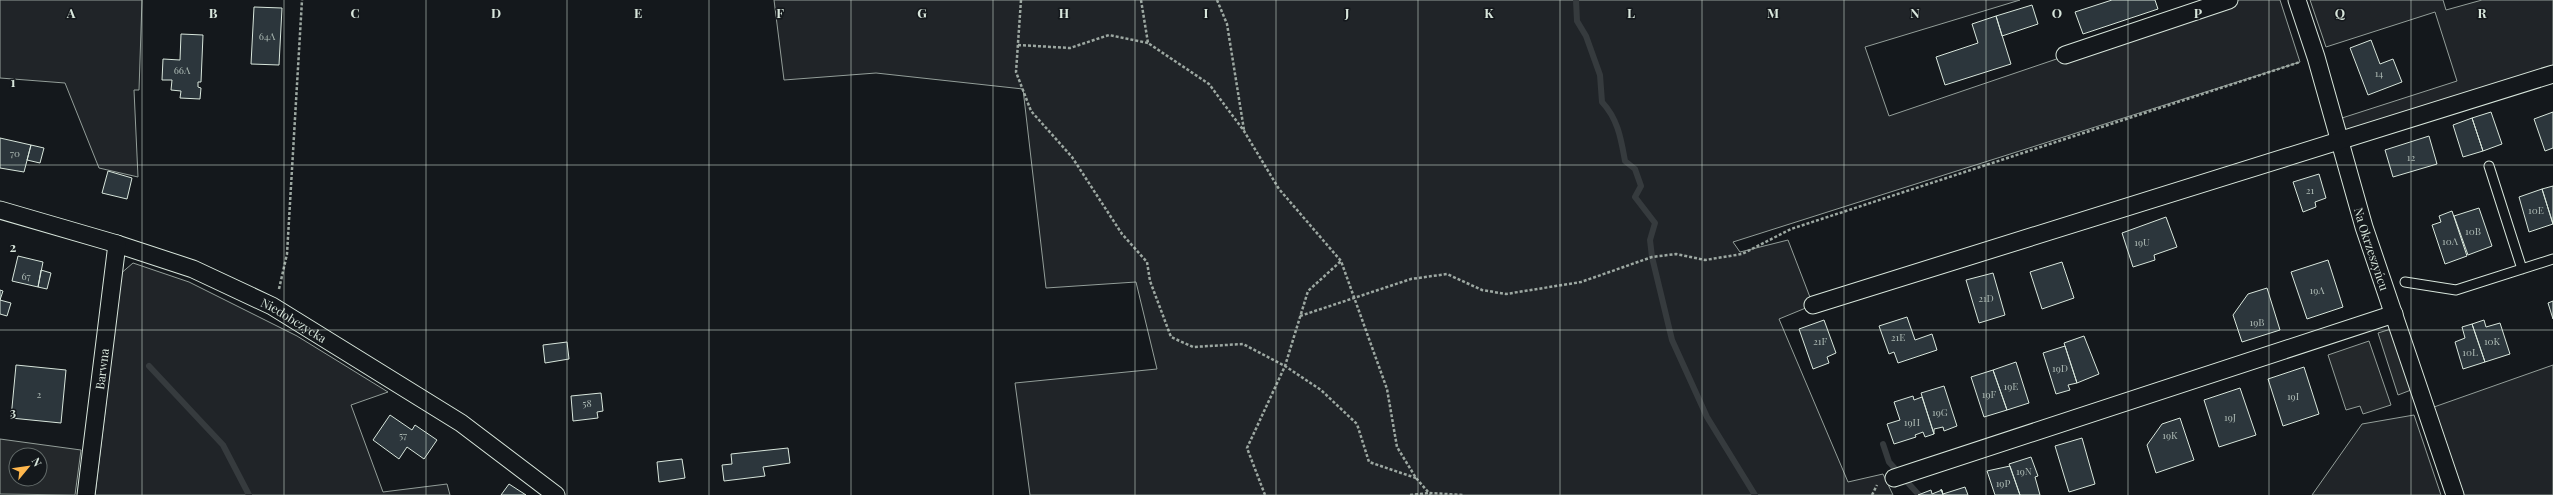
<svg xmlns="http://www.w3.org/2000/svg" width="2553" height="495" font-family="'Playfair Display',serif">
	<rect width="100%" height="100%" fill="#14181c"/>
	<!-- green -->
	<path fill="#202428" stroke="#939e99" d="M0 0H142L139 90H134L138 177 99 168 65 83 0 78Z
		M774 0H2020L1865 47 1889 116 2230 0H2280L2300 62 1733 242 1740 252 1788 240 1813 305 1779 319 1848 482 1883 474 1893 495H1030L1015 383 1157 369 1136 282 1046 288 1023 89 876 73 784 80Z
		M2310 0H2443L2446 10 2482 0H2553V66L2346 131 2342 118 2457 81 2435 12 2326 47Z
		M133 263 189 282 297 336 388 392 351 405 383 492 447 484 450 495H95L116 319 119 275Z
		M2553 365V495H2464L2434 407Z
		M2414 415 2441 495H2312L2362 424Z"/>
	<!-- parking -->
	<path fill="#24282b" stroke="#939e99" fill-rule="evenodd" d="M2391 329 2411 390 2398 395 2378 333Z
		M2369 341 2391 405 2363 414 2360 406 2346 410 2328 355Z
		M0 439 81 450 75 495 0 494ZM16 455H40V479H16Z"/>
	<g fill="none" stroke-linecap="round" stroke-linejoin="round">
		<!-- stream -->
		<path stroke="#363b3e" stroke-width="6" d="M1576 0 1577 21 1586 36 1600 75 1602 102C1618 119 1621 139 1625 161L1635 169 1641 186 1635 197 1655 223 1650 240 1652 257 1672 340 1707 417 1755 495
			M149 366 223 445 249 495
			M1883 444 1889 462 1919 495"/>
	</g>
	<!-- building -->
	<path fill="#2c363c" stroke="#d8e6dc" d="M2112 0H2155L2158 9 2083 34 2075 12Z
		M2032 5 2038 24 2002 36 1996 16Z
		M254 7 282 8 279 65 251 64Z
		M1996 16 2011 64 1945 85 1936 57 1978 43 1972 24Z
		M181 34 203 35 201 82H198V87L201 88 200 99 180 98 181 91 171 90 172 80H162L163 59 180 60Z
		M2371 40 2380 64 2393 59 2402 82 2368 95 2350 48Z
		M2491 112 2502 144 2483 151 2472 118Z
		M2553 112V148L2545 151 2534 119Z
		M2472 118 2483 151 2463 157 2453 125Z
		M2429 136 2437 164 2393 177 2385 150Z
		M0 138 31 145 24 172 0 168Z
		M31 145 44 148 40 163 27 160Z
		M108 171 132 178 127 199 102 193Z
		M2319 174 2326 198 2315 202 2316 207 2303 212 2293 182Z
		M2553 186V224L2542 189Z
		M2542 189 2553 224 2529 232 2519 197Z
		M2479 208 2492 246 2468 255 2454 216Z
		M2452 211 2467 256 2445 264 2432 225 2441 222 2439 216Z
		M2166 217 2177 247 2154 255 2155 260 2133 267 2122 233Z
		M18 256 43 262 38 287 12 281Z
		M2328 260 2343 307 2307 319 2291 272Z
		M2062 262 2074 298 2042 309 2030 272Z
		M41 270 51 273 47 289 38 287Z
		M1993 273 2005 315 1979 323 1966 280Z
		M2267 288 2280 330 2242 342 2233 315 2248 294Z
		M0 290 3 291 0 300 11 303 7 316 0 314Z
		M2553 301V319L2548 303Z
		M1907 317 1915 340 1932 334 1937 350 1898 363 1894 352 1889 354 1879 326Z
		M1824 320 1836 353 1827 357 1829 363 1813 369 1799 329Z
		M2484 320 2486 327 2500 323 2510 354 2485 362 2472 324Z
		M2472 324 2485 362 2463 369 2455 342 2465 338 2462 327Z
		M2084 336 2099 374 2077 383 2064 343Z
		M567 342 569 359 545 363 543 345Z
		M2065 346 2077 383 2068 385 2070 390 2056 394 2043 353Z
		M2016 362 2029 403 2007 410 1993 370Z
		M16 365 66 370 61 423 11 418Z
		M2304 367 2319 414 2283 426 2268 379Z
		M1993 370 2007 410 1984 417 1971 377Z
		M1944 386 1957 426 1944 431 1943 427 1934 429V434L1921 393Z
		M2240 388 2256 435 2219 447 2204 400Z
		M601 393 603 411 597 412 598 418 573 421 571 396Z
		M1913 396 1914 400 1922 397 1934 434 1925 437 1923 432 1915 435 1916 437 1894 444 1887 424 1900 420 1894 402Z
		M390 415 412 430 415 425 437 440 424 459 407 447 399 459 373 440Z
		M2180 418 2194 460 2156 473 2147 445 2162 424Z
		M2082 438 2095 484 2069 492 2055 446Z
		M788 448 790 463 763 467 765 476 724 481 722 465 732 464 731 454Z
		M2031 457 2038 476 2035 477 2040 495H2020L2009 464Z
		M682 459 685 478 659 482 657 462Z
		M2010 466 2020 495H1995L1987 471Z
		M509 484 526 495H501Z
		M1965 487 1968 495H1943L1941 489 1943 494Z
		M1931 490 1932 494 1942 490 1943 495H1918Z"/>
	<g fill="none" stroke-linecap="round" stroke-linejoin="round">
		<!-- service casing -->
		<g stroke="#d8e6dc" stroke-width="11">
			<path id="service" d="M2489 166 2522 269
				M2405 282 2456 290 2553 259"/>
		</g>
		<!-- minor casing -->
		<g stroke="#d8e6dc" stroke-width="19">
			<g id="minor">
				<path id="s1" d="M2297 0 2316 57 2364 227 2455 495"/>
				<path d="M2065 55 2229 0"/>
				<path id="s2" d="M0 210 117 244 193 269 272 306 461 423 556 495"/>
				<path d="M1813 305 2553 74"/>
				<path d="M1894 478 2394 314"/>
				<path id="s3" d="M86 495 117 244"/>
			</g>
		</g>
		<!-- path -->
		<path stroke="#9da8a2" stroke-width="2.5" stroke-dasharray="3 2" stroke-linecap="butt" d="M1021 0 1016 72 1031 111 1072 157 1122 234 1147 262 1150 281 1171 337 1193 347 1243 344 1285 366 1321 390 1357 424 1369 462 1416 478
			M1141 0 1148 43 1209 84 1244 131 1279 189 1341 261 1387 389 1397 447 1416 478 1429 493 1463 495
			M1217 0 1227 24 1244 130
			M1018 45 1070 48 1109 35 1148 43
			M279 289 287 254 302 0
			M1300 316 1411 279 1447 274 1482 290 1506 294 1581 282 1652 257 1676 254 1705 260 1742 254 1791 229 2300 62
			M1265 495 1247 448 1285 366 1308 291 1341 261
			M1410 495 1429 493 1431 495
			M1872 495 1877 485"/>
		<!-- service -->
		<use href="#service" stroke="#14181c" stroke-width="9"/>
		<!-- minor -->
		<use href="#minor" stroke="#14181c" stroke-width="17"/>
	</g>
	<!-- grid -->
	<path fill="none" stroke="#d8e6dc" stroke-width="1" stroke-opacity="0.55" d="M142 0V495M284 0V495M426 0V495M567 0V495M709 0V495M851 0V495M993 0V495M1135 0V495M1276 0V495M1418 0V495M1560 0V495M1702 0V495M1844 0V495M1986 0V495M2128 0V495M2269 0V495M2411 0V495M0 165H2553M0 330H2553"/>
	<g text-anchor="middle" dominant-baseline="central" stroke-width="3" stroke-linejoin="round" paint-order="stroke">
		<!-- number labels -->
		<g font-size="10" fill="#adbab4">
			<text x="267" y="36">64A</text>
			<text x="182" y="70">66A</text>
			<text x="2379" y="73">14</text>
			<text x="15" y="153">70</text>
			<text x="2411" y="157">12</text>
			<text x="2310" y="190">21</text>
			<text x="2536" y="210">10E</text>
			<text x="2473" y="231">10B</text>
			<text x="2450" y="241">10A</text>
			<text x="2142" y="242">19U</text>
			<text x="26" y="276">67</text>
			<text x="2317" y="290">19A</text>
			<text x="1986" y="298">21D</text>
			<text x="2257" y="322">19B</text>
			<text x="1898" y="337">21E</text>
			<text x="1820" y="341">21F</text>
			<text x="2492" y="341">10K</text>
			<text x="2470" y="352">10L</text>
			<text x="2060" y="368">19D</text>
			<text x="2011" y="386">19E</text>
			<text x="39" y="394">2</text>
			<text x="1989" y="394">19F</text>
			<text x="2293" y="396">19I</text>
			<text x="587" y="403">58</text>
			<text x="1940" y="412">19G</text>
			<text x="2230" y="417">19J</text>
			<text x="1912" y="422">19H</text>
			<text x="403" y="435">57</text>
			<text x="2170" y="435">19K</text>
			<text x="2024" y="471">19N</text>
			<text x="2003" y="483">19P</text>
		</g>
		<!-- street labels -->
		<g font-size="12" fill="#d8e6dc" stroke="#14181c">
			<text stroke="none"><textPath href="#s1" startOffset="260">Na Okrzeszyńcu</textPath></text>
			<text stroke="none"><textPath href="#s2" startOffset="315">Niedobczycka</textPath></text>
			<text stroke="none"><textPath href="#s3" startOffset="127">Barwna</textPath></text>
		</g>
	</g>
	<g font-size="13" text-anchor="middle" font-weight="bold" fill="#d8e6dc" stroke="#14181c" stroke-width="3" stroke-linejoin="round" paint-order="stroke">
		<text x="71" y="18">A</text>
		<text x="213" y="18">B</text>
		<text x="355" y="18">C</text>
		<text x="496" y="18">D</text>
		<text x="638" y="18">E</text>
		<text x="780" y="18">F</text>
		<text x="922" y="18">G</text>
		<text x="1064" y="18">H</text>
		<text x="1206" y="18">I</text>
		<text x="1347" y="18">J</text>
		<text x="1489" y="18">K</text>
		<text x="1631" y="18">L</text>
		<text x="1773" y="18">M</text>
		<text x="1915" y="18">N</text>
		<text x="2057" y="18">O</text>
		<text x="2198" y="18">P</text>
		<text x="2340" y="18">Q</text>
		<text x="2482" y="18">R</text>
		<text x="13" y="87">1</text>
		<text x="13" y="252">2</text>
		<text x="13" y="417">3</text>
	</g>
	<!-- north arrow -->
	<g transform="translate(28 467) rotate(61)"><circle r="19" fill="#14181c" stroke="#626a69"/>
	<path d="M0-3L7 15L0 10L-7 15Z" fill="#ffb74d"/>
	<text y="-6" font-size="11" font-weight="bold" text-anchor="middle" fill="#d8e6dc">N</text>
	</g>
</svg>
